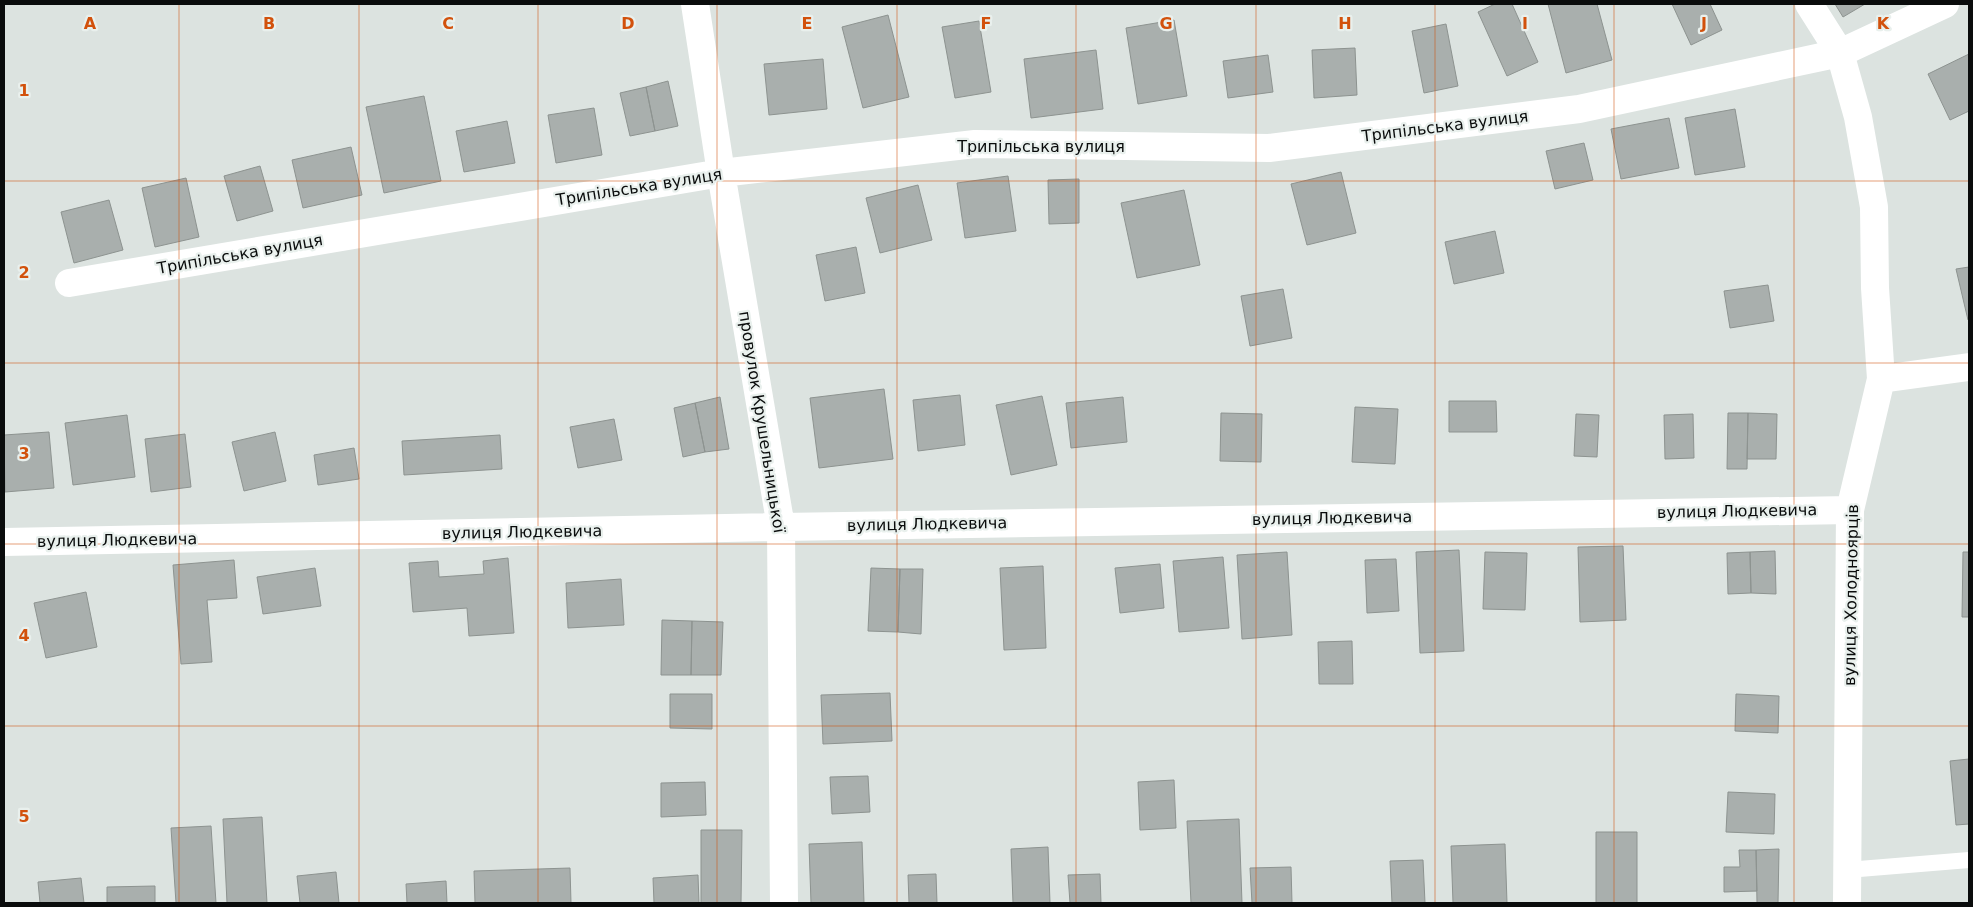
<svg xmlns="http://www.w3.org/2000/svg" width="1973" height="907" font-family="'DejaVu Sans',sans-serif">
	<rect width="100%" height="100%" fill="#dce3e0"/>
	<!-- building -->
	<path fill="#a9afad" stroke="#8d9390" d="M1495 4H1512L1538 62 1507 76 1478 12Z
		M1548 4H1597L1612 60 1566 73Z
		M1672 4H1710L1722 30 1691 45Z
		M1835 4H1865L1843 17Z
		M888 15 909 97 863 108 842 27Z
		M1174 20 1187 96 1138 104 1126 28Z
		M979 21 991 92 955 98 942 27Z
		M1446 24 1458 86 1424 93 1412 31Z
		M1355 48 1357 95 1314 98 1312 50Z
		M1096 50 1103 109 1031 118 1024 59Z
		M1969 54V111L1950 120 1928 74Z
		M1268 55 1273 92 1228 98 1223 61Z
		M823 59 827 109 769 115 764 64Z
		M668 81 678 126 655 131 646 87Z
		M646 87 655 131 630 136 620 93Z
		M424 96 441 181 384 193 366 107Z
		M594 108 602 155 556 163 548 115Z
		M1735 109 1745 167 1695 175 1685 118Z
		M1669 118 1679 168 1621 179 1611 129Z
		M507 121 515 163 464 172 456 131Z
		M1584 143 1593 180 1555 189 1546 151Z
		M351 147 362 195 303 208 292 160Z
		M260 166 273 211 237 221 224 176Z
		M1341 172 1356 233 1307 245 1291 184Z
		M1008 176 1016 231 965 238 957 183Z
		M186 178 199 237 155 247 142 188Z
		M1079 179V223L1049 224 1048 180Z
		M918 185 932 240 880 253 866 198Z
		M1184 190 1200 265 1137 278 1121 203Z
		M109 200 123 250 74 263 61 212Z
		M1495 231 1504 273 1454 284 1445 242Z
		M856 247 865 293 825 301 816 255Z
		M1969 267V319L1968 320 1956 269Z
		M1768 285 1774 321 1730 328 1724 291Z
		M1283 289 1292 338 1250 346 1241 296Z
		M884 389 893 459 819 468 810 398Z
		M960 395 965 445 918 451 913 400Z
		M1042 396 1057 465 1011 475 996 405Z
		M720 397 729 449 705 452 695 403Z
		M1123 397 1127 442 1071 448 1066 403Z
		M1449 401H1496L1497 432H1449Z
		M695 403 705 452 683 457 674 408Z
		M1355 407 1398 409 1395 464 1352 462Z
		M1221 413 1262 414 1261 462 1220 461Z
		M1728 413H1748L1747 469H1727Z
		M1748 413 1777 414 1776 459H1747Z
		M1576 414 1599 415 1597 457 1574 456Z
		M1693 414 1694 458 1665 459 1664 415Z
		M127 415 135 477 73 485 65 423Z
		M614 419 622 460 578 468 570 427Z
		M49 432 54 488 5 492 4 435Z
		M275 432 286 481 244 491 232 442Z
		M185 434 191 487 151 492 145 439Z
		M500 435 502 469 404 475 402 441Z
		M354 448 359 479 318 485 314 455Z
		M1623 546 1626 620 1580 622 1578 547Z
		M1459 550 1464 651 1420 653 1416 552Z
		M1775 551 1776 594 1751 593 1750 552Z
		M1287 552 1292 635 1242 639 1237 555Z
		M1485 552 1527 553 1525 610 1483 609Z
		M1750 552 1751 593 1728 594 1727 553Z
		M1963 552H1969V617H1962Z
		M1223 557 1229 628 1179 632 1173 561Z
		M508 558 514 633 469 636 467 608 413 612 409 563 438 561 439 577 484 574 483 561Z
		M1396 559 1399 611 1367 613 1365 560Z
		M234 560 237 598 207 600 212 662 181 664 173 565Z
		M1160 564 1164 608 1120 613 1115 568Z
		M1043 566 1046 648 1004 650 1000 568Z
		M315 568 321 606 263 614 257 577Z
		M871 568 900 569 898 632 868 631Z
		M900 569H923L921 634 898 632Z
		M621 579 624 625 568 628 566 583Z
		M86 592 97 647 46 658 34 603Z
		M662 620 692 621 691 675H661Z
		M692 621 723 622 721 675H691Z
		M1352 641 1353 684H1319L1318 642Z
		M890 693 892 741 823 744 821 695Z
		M670 694H712V729L670 728Z
		M1736 694 1779 696 1778 733 1735 731Z
		M1969 759V824L1956 825 1950 761Z
		M868 776 870 812 832 814 830 777Z
		M1174 780 1176 828 1140 830 1138 782Z
		M705 782 706 815 661 817V783Z
		M1728 792 1775 794 1774 834 1726 832Z
		M262 817 267 903H227L223 819Z
		M1239 819 1242 903H1191L1187 821Z
		M211 826 216 903H176L171 828Z
		M701 830H742L741 903H701Z
		M1596 832H1637V903H1596Z
		M862 842 864 903H811L809 844Z
		M1505 844 1507 903H1453L1451 846Z
		M1048 847 1050 903H1013L1011 849Z
		M1779 849 1778 903H1757L1756 850Z
		M1739 850H1756L1757 891 1724 892V867H1740Z
		M1423 860 1425 903H1392L1390 861Z
		M1291 867 1292 903H1252L1250 868Z
		M570 868 571 903H475L474 871Z
		M336 872 339 903H300L297 876Z
		M936 874 937 903H909L908 875Z
		M1100 874 1101 903H1070L1068 875Z
		M698 875 699 903H654L653 878Z
		M81 878 84 903H40L38 882Z
		M446 881 447 903H407L406 884Z
		M155 886V903H107V887Z"/>
	<g fill="none" stroke-linecap="round" stroke-linejoin="round">
		<!-- lane -->
		<path stroke="#fff" stroke-width="16" d="M1847 870 1969 860"/>
		<!-- street -->
		<path stroke="#fff" stroke-width="28" d="M695 4 721 173 781 527 784 903
			M1809 4 1840 53 1858 117 1874 207 1875 288 1881 379 1850 510 1847 903
			M69 283 721 173 975 144 1269 148 1579 109 1840 53 1945 4
			M1881 379 1969 367
			M4 542 781 527 1850 510"/>
	</g>
	<!-- grid -->
	<path fill="none" stroke="#d2510c" stroke-width="1" stroke-opacity="0.55" d="M179 4V903M359 4V903M538 4V903M717 4V903M897 4V903M1076 4V903M1256 4V903M1435 4V903M1614 4V903M1794 4V903M4 181H1969M4 363H1969M4 544H1969M4 726H1969"/>
	<g text-anchor="middle" dominant-baseline="central" stroke-width="4.5" stroke-linejoin="round" paint-order="stroke">
		<!-- street labels -->
		<g font-size="16" fill="#0a0c0c" stroke="#e9f0ed">
			<text transform="translate(1445 126) rotate(-7)">Трипільська вулиця</text>
			<text x="1041" y="146">Трипільська вулиця</text>
			<text transform="translate(639 187) rotate(-9)">Трипільська вулиця</text>
			<text transform="translate(240 254) rotate(-10)">Трипільська вулиця</text>
			<text transform="translate(762 422) rotate(81)">провулок Крушельницької</text>
			<text transform="translate(1737 511) rotate(-1)">вулиця Людкевича</text>
			<text transform="translate(1332 518) rotate(-1)">вулиця Людкевича</text>
			<text transform="translate(927 524) rotate(-1)">вулиця Людкевича</text>
			<text transform="translate(522 532) rotate(-1)">вулиця Людкевича</text>
			<text transform="translate(117 540) rotate(-1)">вулиця Людкевича</text>
			<text transform="translate(1851 595) rotate(-89)">вулиця Холодноярців</text>
		</g>
	</g>
	<g font-size="16" text-anchor="middle" font-weight="bold" fill="#d2510c" stroke="#e9f0ed" stroke-width="4.5" stroke-linejoin="round" paint-order="stroke">
		<text x="90" y="29">A</text>
		<text x="269" y="29">B</text>
		<text x="448" y="29">C</text>
		<text x="628" y="29">D</text>
		<text x="807" y="29">E</text>
		<text x="986" y="29">F</text>
		<text x="1166" y="29">G</text>
		<text x="1345" y="29">H</text>
		<text x="1525" y="29">I</text>
		<text x="1704" y="29">J</text>
		<text x="1883" y="29">K</text>
		<text x="24" y="96">1</text>
		<text x="24" y="278">2</text>
		<text x="24" y="459">3</text>
		<text x="24" y="641">4</text>
		<text x="24" y="822">5</text>
	</g>
	<!-- border -->
	<rect width="1973" height="907" fill="none" stroke="#0a0c0c" stroke-width="10"/>
</svg>
